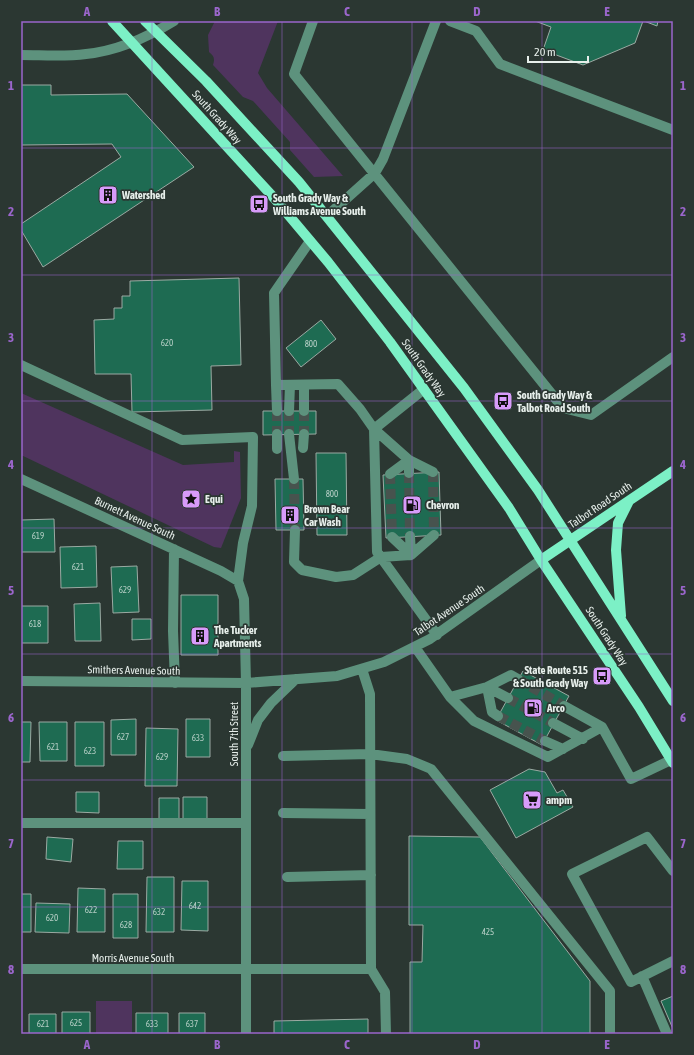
<svg xmlns="http://www.w3.org/2000/svg" width="694" height="1055" font-family="'Asap Condensed',sans-serif">
	<rect width="100%" height="100%" fill="#2b3732"/>
	<!-- green -->
	<path fill="#4f345e" d="M215 21H278L258 73 267 88 343 176 314 177 290 150V142L253 101 243 97 213 65C215 58 214 56 209 52L208 35Z
		M21 393 183 465 234 462V451L240 452 241 498 221 548 214 547 21 455Z
		M96 1001H132V1034H96Z"/>
	<!-- building -->
	<path fill="#1e6b52" stroke="#9baaa3" d="M535 21H643L635 43 583 65 543 50 551 27Z
		M644 21H658L657 26Z
		M21 85H51V95L127 94 194 167 43 267 21 230V224L121 157 112 144 21 145Z
		M239 278 241 365 211 366 212 410 132 412 131 374H95L94 320 114 319V308H122V296H130V281Z
		M321 320 336 339 301 367 286 348Z
		M505 401 510 407 506 410 501 405Z
		M263 411H316V434L263 435Z
		M316 453H346L347 535H317Z
		M439 472 441 535 386 538 383 475Z
		M275 479H303L304 530H276Z
		M54 519 55 552H21V520Z
		M96 546 97 587 61 588 60 547Z
		M137 566 139 612 113 613 111 567Z
		M181 595H218V655H181Z
		M100 603 101 641H75L74 604Z
		M21 606H48V643H21Z
		M132 619H151V639L132 640Z
		M523 671 569 696 542 745 496 720Z
		M601 676 605 682 601 684 597 678Z
		M136 719V755H111V720Z
		M186 719H210V757H186Z
		M21 722H31L30 762H21Z
		M39 722H67V761H40Z
		M75 722H104V766H75Z
		M146 728 178 729 177 786H145Z
		M529 769 545 772 557 793 563 790 573 807 516 838 490 790Z
		M76 792H99V813L76 812Z
		M183 797H207V820H183Z
		M159 798H179V821H159Z
		M409 836 480 837 590 981V1034H410V962H422L423 925H409Z
		M47 837 73 839 71 862 46 859Z
		M118 841H143V869H117Z
		M147 877H174V932H146Z
		M182 881H208V931L181 930Z
		M78 888 105 889V932H77Z
		M21 894H31V932H21Z
		M113 894H138V938H113Z
		M36 903 70 904 69 933 35 932Z
		M673 996V1029L661 1001Z
		M62 1012H90V1034H62Z
		M136 1013H168V1034H136Z
		M179 1013H205V1034H179Z
		M29 1014H56V1034H29Z
		M368 1019V1034H274V1021Z"/>
	<g fill="none" stroke-linecap="round" stroke-linejoin="round">
		<!-- minor-tunnel -->
		<path stroke="#47534e" stroke-width="10" stroke-dasharray="10 5" stroke-linecap="butt" d="M277 411V434
			M289 411V434
			M304 411V434
			M433 472 434 535
			M409 473 410 536
			M390 474 392 537
			M294 479 295 530
			M518 679 564 706
			M508 698 553 723
			M498 716 545 741"/>
		<!-- minor -->
		<path stroke="#5d927d" stroke-width="10" d="M313 21 294 74 563 408 591 415 673 357
			M450 21 476 31 500 64 673 130
			M21 55C42 55 64 57 86 54 116 51 148 37 174 21
			M327 216 375 173 383 159 436 21
			M310 241 274 293 276 385 338 384 360 409 374 429 424 389
			M21 365 182 440 253 437 252 506 243 543 238 581 244 599 246 683V1034
			M276 385 277 411
			M304 385V411
			M289 411 290 385
			M374 429 377 552 437 635
			M374 429 409 460 433 472
			M277 434V449
			M289 434 294 479
			M303 448 304 434
			M409 460V473
			M390 474 409 460
			M21 479 221 571 238 581
			M295 530 294 562 302 570 336 577 353 575 381 557 411 555 410 536
			M392 537 411 555 434 535
			M174 549 173 631 175 683
			M415 647 450 697 474 721 548 757 602 727 631 779 671 760
			M21 681 246 683 337 676 384 662 430 639 541 560
			M450 697 487 687 508 698
			M564 706 602 727
			M498 716 492 712 487 687 511 675 518 679
			M553 723 583 739
			M545 741 563 749
			M248 745 258 720 271 703 296 679
			M283 756 370 754 407 759 431 769 610 991V1034
			M283 813 370 814
			M21 823H246
			M673 871 647 837 572 874 631 982 673 961
			M287 877 371 875
			M21 969H371L370 694 362 669
			M371 969 385 992 386 1034
			M642 976 667 1034"/>
		<!-- major -->
		<path stroke="#7cf0c6" stroke-width="10" d="M112 21 275 199 328 262 390 342 509 508 541 560 639 707 673 763
			M145 21 206 81 299 182 464 388 538 490 673 701
			M541 560 673 471
			M621 616 616 550 618 523 629 501"/>
	</g>
	<!-- grid -->
	<path fill="none" stroke="#9b66cc" stroke-width="1" stroke-opacity="0.55" d="M152 21V1034M282 21V1034M412 21V1034M542 21V1034M21 148H673M21 275H673M21 401H673M21 528H673M21 654H673M21 780H673M21 907H673"/>
	<!-- icons -->
	<defs>
		<g id="building-square" transform="scale(1)"><rect x="-9" y="-9" width="18" height="18" rx="4" fill="#d79bf9" stroke="#2b3732"/><path d="M-4-6H4V6H1V3H-1V6H-4ZM-2.5-4.3h1.7v1.8h-1.7ZM.8-4.3h1.7v1.8H.8ZM-2.5-1h1.7V.8h-1.7ZM.8-1h1.7V.8H.8Z" fill="#111"/></g>
		<g id="bus-square" transform="scale(1)"><rect x="-9" y="-9" width="18" height="18" rx="4" fill="#d79bf9" stroke="#2b3732"/><path d="M-5-6H5V4H4V6H2V4H-2V6H-4V4H-5ZM-3.5-4V0h7V-4ZM-3.5 1.2v1.5H-2V1.2ZM2 1.2v1.5H3.5V1.2Z" fill="#111"/></g>
		<g id="sight-square" transform="scale(1)"><rect x="-9" y="-9" width="18" height="18" rx="4" fill="#d79bf9" stroke="#2b3732"/><path d="M0-6L1.8-2.2L6-1.7L2.9 1.2L3.7 5.4L0 3.3L-3.7 5.4L-2.9 1.2L-6-1.7L-1.8-2.2Z" fill="#111"/></g>
		<g id="fuel-square" transform="scale(1)"><rect x="-9" y="-9" width="18" height="18" rx="4" fill="#d79bf9" stroke="#2b3732"/><path d="M-5.5-6h7V0h2V4h1.3V-2.5L3-4.5l.8-.8L6-3V5H2.5V1h-1V6h-7ZM-4.2-4.7v3.2H.2V-4.7Z" fill="#111"/></g>
		<g id="supermarket-square" transform="scale(1)"><rect x="-9" y="-9" width="18" height="18" rx="4" fill="#d79bf9" stroke="#2b3732"/><path d="M-6-5.5h2.5l.6 2H6L4.5 2H-2.5L-4.4-4H-6ZM-1.5 3.2a1.3 1.3 0 1 0 .1 0ZM3 3.2a1.3 1.3 0 1 0 .1 0Z" fill="#111"/></g>
	</defs>
	<g fill-rule="evenodd">
		<use href="#building-square" x="108" y="195"/>
		<use href="#bus-square" x="259" y="204"/>
		<use href="#bus-square" x="503" y="401"/>
		<use href="#sight-square" x="191" y="499"/>
		<use href="#fuel-square" x="412" y="505"/>
		<use href="#building-square" x="290" y="515"/>
		<use href="#building-square" x="200" y="636"/>
		<use href="#bus-square" x="602" y="676"/>
		<use href="#fuel-square" x="533" y="708"/>
		<use href="#supermarket-square" x="532" y="800"/>
	</g>
	<g text-anchor="middle" dominant-baseline="central" stroke-width="3.5" stroke-linejoin="round" paint-order="stroke">
		<!-- number labels -->
		<g font-size="9" fill="#b5cec5">
			<text x="167" y="343">620</text>
			<text x="311" y="344">800</text>
			<text x="332" y="494">800</text>
			<text x="38" y="536">619</text>
			<text x="78" y="567">621</text>
			<text x="125" y="590">629</text>
			<text x="35" y="624">618</text>
			<text x="123" y="737">627</text>
			<text x="198" y="738">633</text>
			<text x="53" y="747">621</text>
			<text x="90" y="751">623</text>
			<text x="162" y="757">629</text>
			<text x="195" y="906">642</text>
			<text x="91" y="910">622</text>
			<text x="159" y="912">632</text>
			<text x="52" y="918">620</text>
			<text x="126" y="925">628</text>
			<text x="488" y="932">425</text>
			<text x="76" y="1023">625</text>
			<text x="43" y="1024">621</text>
			<text x="152" y="1024">633</text>
			<text x="192" y="1024">637</text>
		</g>
		<!-- street labels -->
		<g font-size="11" fill="#e7efeb" stroke="#2b3732">
			<text transform="translate(217 117) rotate(48)">South Grady Way</text>
			<text transform="translate(424 368) rotate(55)">South Grady Way</text>
			<text transform="translate(600 505) rotate(-34)">Talbot Road South</text>
			<text transform="translate(135 518) rotate(25)">Burnett Avenue South</text>
			<text transform="translate(449 610) rotate(-34)">Talbot Avenue South</text>
			<text transform="translate(607 636) rotate(57)">South Grady Way</text>
			<text transform="translate(134 670) rotate(1)">Smithers Avenue South</text>
			<text transform="translate(234 734) rotate(-90)">South 7th Street</text>
			<text x="133" y="958">Morris Avenue South</text>
		</g>
		<!-- poi labels -->
		<g font-size="11" font-weight="bold" fill="#e7efeb" stroke="#2b3732" text-anchor="start">
			<text x="122" y="195">Watershed</text>
			<text x="273" y="198">South Grady Way &amp;<tspan x="273" dy="13">Williams Avenue South</tspan></text>
			<text x="517" y="395">South Grady Way &amp;<tspan x="517" dy="13">Talbot Road South</tspan></text>
			<text x="205" y="499">Equi</text>
			<text x="426" y="505">Chevron</text>
			<text x="304" y="509">Brown Bear<tspan x="304" dy="13">Car Wash</tspan></text>
			<text x="214" y="630">The Tucker<tspan x="214" dy="13">Apartments</tspan></text>
			<text x="588" y="670" text-anchor="end">State Route 515<tspan x="588" dy="13">&amp; South Grady Way</tspan></text>
			<text x="547" y="708">Arco</text>
			<text x="546" y="800">ampm</text>
		</g>
	</g>
	<!-- border -->
	<rect width="694" height="1055" fill="none" stroke="#2b3732" stroke-width="44"/>
	<!-- scale -->
	<path d="M528 56v6h60v-6" fill="none" stroke="#e7efeb" stroke-width="2"/>
	<text x="534" y="56" font-size="12" fill="#e7efeb" stroke="#2b3732" stroke-width="3" paint-order="stroke">20 m</text>
	<rect x="22" y="22" width="650" height="1011" fill="none" stroke="#9b66cc" stroke-width="1.5"/>
	<g font-size="13" text-anchor="middle" font-weight="bold" fill="#9b66cc">
		<text x="87" y="16">A</text>
		<text x="217" y="16">B</text>
		<text x="347" y="16">C</text>
		<text x="477" y="16">D</text>
		<text x="607" y="16">E</text>
		<text x="11" y="90">1</text>
		<text x="683" y="90">1</text>
		<text x="11" y="216">2</text>
		<text x="683" y="216">2</text>
		<text x="11" y="342">3</text>
		<text x="683" y="342">3</text>
		<text x="11" y="469">4</text>
		<text x="683" y="469">4</text>
		<text x="11" y="595">5</text>
		<text x="683" y="595">5</text>
		<text x="11" y="722">6</text>
		<text x="683" y="722">6</text>
		<text x="11" y="848">7</text>
		<text x="683" y="848">7</text>
		<text x="11" y="974">8</text>
		<text x="683" y="974">8</text>
		<text x="87" y="1049">A</text>
		<text x="217" y="1049">B</text>
		<text x="347" y="1049">C</text>
		<text x="477" y="1049">D</text>
		<text x="607" y="1049">E</text>
	</g>
</svg>
